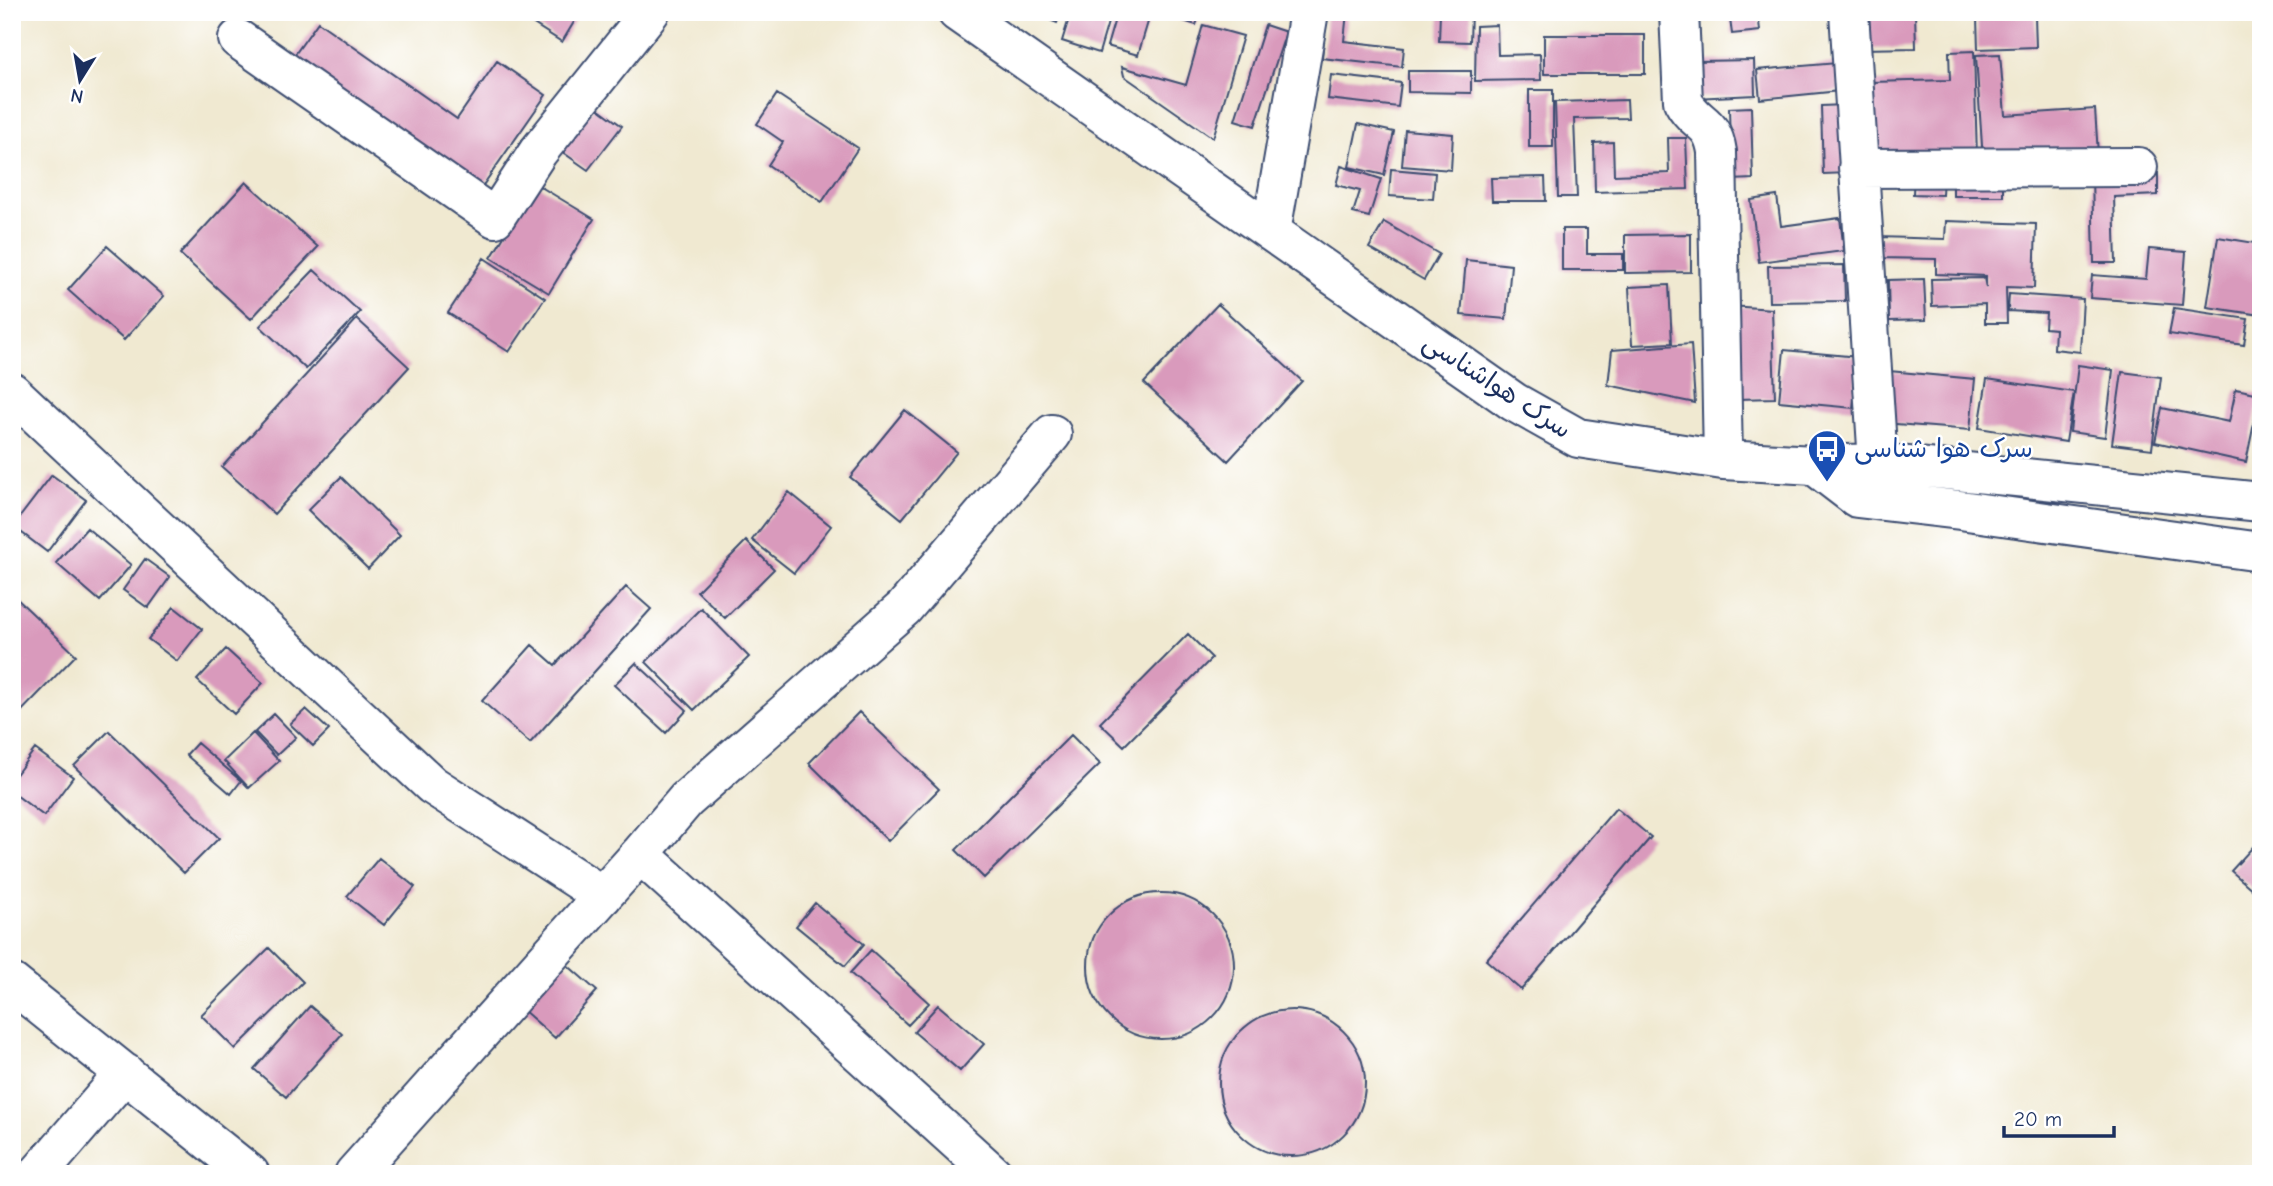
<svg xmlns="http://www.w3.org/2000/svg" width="2273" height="1186" font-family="'Comic Neue','Playpen Sans Arabic',sans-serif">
	<rect width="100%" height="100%" fill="#fff"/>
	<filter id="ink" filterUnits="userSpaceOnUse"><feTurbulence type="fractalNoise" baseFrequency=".0143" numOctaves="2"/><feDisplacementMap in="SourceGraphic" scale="14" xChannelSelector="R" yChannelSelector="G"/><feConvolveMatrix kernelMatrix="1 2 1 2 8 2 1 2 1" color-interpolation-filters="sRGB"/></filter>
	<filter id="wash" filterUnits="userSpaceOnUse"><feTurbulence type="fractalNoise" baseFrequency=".00686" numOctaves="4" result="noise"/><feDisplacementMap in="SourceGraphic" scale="28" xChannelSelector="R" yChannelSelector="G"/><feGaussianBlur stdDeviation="1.57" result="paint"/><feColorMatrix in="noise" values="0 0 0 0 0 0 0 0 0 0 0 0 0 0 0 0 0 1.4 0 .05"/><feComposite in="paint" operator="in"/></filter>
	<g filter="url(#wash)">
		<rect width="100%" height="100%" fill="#f0e9d1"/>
		<g id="blocks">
			<!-- building -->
			<path fill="#d99abc" d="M515 12H580L562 42Z
				M1030 12H1061L1057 23Z
				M1071 12H1111L1099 53 1062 41Z
				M1117 12H1151L1138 55 1107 46Z
				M1194 12 1200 14 1196 25 1158 13Z
				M1327 12H1347L1344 41 1404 48 1402 67 1322 58Z
				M1440 12H1471L1470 42 1439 41Z
				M1626 12H1641V16L1627 17Z
				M1729 12H1758L1760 31 1732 34Z
				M1861 12H1915L1916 48 1862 49Z
				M2035 16 2036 47 1978 49 1977 18Z
				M318 22 457 119 497 61 546 95 479 191 291 60Z
				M1203 25 1243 36 1213 138 1124 76 1122 67 1186 85Z
				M1265 25 1286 32 1255 126 1235 120Z
				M1497 25 1498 55 1540 54 1541 80 1475 81 1476 26Z
				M1544 35H1645V74H1544Z
				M1974 51 1977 158 1872 161 1870 82 1950 80 1949 52Z
				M2000 54 2005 115 2095 109 2098 154 1983 161 1976 55Z
				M1754 60 1755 95 1694 98 1697 61Z
				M1837 63 1839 91 1760 99 1757 70Z
				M1408 71H1471V93L1408 92Z
				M1331 75 1401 83 1398 107 1328 99Z
				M1529 90H1553V147H1529Z
				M777 94 858 148 822 202 768 165 783 142 757 124Z
				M1627 100 1628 118 1574 119 1577 197H1558L1555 102Z
				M1846 105 1848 173 1823 174 1821 106Z
				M595 106 622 126 588 170 561 151Z
				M1751 107 1753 179 1731 180 1729 108Z
				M1358 124 1394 132 1384 175 1349 167Z
				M1405 130 1453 134 1451 170 1402 166Z
				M1668 138H1686L1688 189 1595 192 1594 143 1613 142 1614 175 1669 173Z
				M1341 166 1381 179 1369 217 1353 213 1360 191 1336 185Z
				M1391 169 1435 173 1433 199 1389 196Z
				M1914 172 1943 174 1942 195 1913 194Z
				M1953 173H2003V196H1953Z
				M2158 173V195L2114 197 2116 263H2094L2092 174Z
				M1545 177 1546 201H1492L1491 178Z
				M246 182 318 247 251 319 180 254Z
				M536 184 594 219 549 293 491 258Z
				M1777 196 1781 226 1840 218 1844 251 1759 262 1751 200Z
				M1946 221 2036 224 2034 288 2006 287 2007 323H1985V304L1932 306 1931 279 1984 278 1986 288V276L1936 274V259L1879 258V237L1945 239Z
				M1384 222 1439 254 1424 280 1369 248Z
				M1562 229H1587V254H1623V270H1562Z
				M1691 234V272L1625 273V235Z
				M2218 237 2261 244V315L2207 307Z
				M107 246 164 296 124 340 68 290Z
				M2149 249 2186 252 2182 305 2090 298 2092 275 2146 279Z
				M484 258 545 298 509 352 448 313Z
				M1466 260 1511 265 1506 319 1461 315Z
				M1844 265 1845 301 1769 302 1768 266Z
				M314 270 360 312 306 369 260 326Z
				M1924 279 1926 320 1889 321 1888 280Z
				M1669 285 1672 343 1632 345 1629 287Z
				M2009 294 2083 299 2080 352 2054 349 2055 329 2045 328 2046 313 2008 311Z
				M1218 304 1302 381 1228 461 1144 383Z
				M1730 306 1772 309 1775 398 1737 399Z
				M2174 308 2248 319 2244 345 2169 334Z
				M357 319 409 367 274 514 222 467Z
				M1691 344 1695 403 1608 385 1612 350Z
				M1784 350 1858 357 1853 408 1779 401Z
				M2078 365 2113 370 2105 437 2070 432Z
				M1889 371 1975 379 1970 430 1884 423Z
				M2122 372 2161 377 2152 449 2112 444Z
				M1987 379 2074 392 2066 442 1979 428Z
				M2236 389 2260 394 2246 462 2155 442 2162 408 2229 422Z
				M905 410 957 452 902 519 850 477Z
				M52 475 86 500 47 552 13 526Z
				M341 477 400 535 368 569 308 510Z
				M789 492 831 526 794 573 752 540Z
				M87 528 131 565 100 601 56 563Z
				M746 541 774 569 725 618 697 591Z
				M145 559 170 577 148 608 123 590Z
				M626 587 651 609 530 743 482 701 532 645 555 665Z
				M12 594 76 655 12 721Z
				M174 607 202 629 177 661 148 639Z
				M701 608 749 657 694 710 646 662Z
				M1188 634 1212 658 1124 746 1100 723Z
				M226 649 263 683 234 714 197 680Z
				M636 663 687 710 666 733 614 685Z
				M306 709 329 730 313 746 290 724Z
				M859 712 939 789 888 841 809 763Z
				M274 714 296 737 277 755 255 732Z
				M109 731 219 838 184 873 74 766Z
				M253 733 279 761 249 788 224 761Z
				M1071 735 1100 764 984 878 956 850Z
				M197 743 241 781 231 794 186 755Z
				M35 749 73 777 44 816 12 792V780Z
				M1616 808 1651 837 1521 990 1486 960Z
				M2261 838V897L2231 871Z
				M379 858 415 887 384 925 347 896Z
				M1088 966a73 73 0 1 1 146 0a73 73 0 1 1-146 0Z
				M815 903 864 944 845 966 796 926Z
				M269 948 303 982 235 1049 201 1015Z
				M871 950 929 1003 908 1025 850 973Z
				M557 956 597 991 555 1038 515 1003Z
				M938 1005 984 1044 960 1071 914 1032Z
				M310 1006 342 1034 286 1097 254 1069Z
				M1219 1083a73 73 0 1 1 146 0a73 73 0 1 1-146 0Z"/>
		</g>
	</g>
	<g filter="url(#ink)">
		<use href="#blocks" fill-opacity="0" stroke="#3b4b6f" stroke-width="2"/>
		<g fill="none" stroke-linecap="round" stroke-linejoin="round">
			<!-- minor casing -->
			<g stroke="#3b4b6f" stroke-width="42">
				<path id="minor" d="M957 12 1514 402 1578 438 1723 460 1814 465 1878 463 2261 502
					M1679 12 1683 101C1696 126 1712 119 1717 152L1723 460
					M1849 12 1878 463
					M238 39 495 218 538 152 650 12
					M1858 168 2138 167
					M1271 232 1309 12
					M12 392 432 785 603 896
					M1814 465 1857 498 1960 510 2261 552
					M640 854 993 1174
					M12 983 250 1174
					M38 1174 125 1073
					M354 1174 640 854 686 800 904 608 1052 434"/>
			</g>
			<!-- minor -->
			<use href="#minor" stroke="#fff" stroke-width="38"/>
		</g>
	</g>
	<!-- icons -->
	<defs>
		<g id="bus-pin" transform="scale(2.0125)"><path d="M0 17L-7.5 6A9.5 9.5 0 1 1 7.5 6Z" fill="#1a4fb4" stroke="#fff"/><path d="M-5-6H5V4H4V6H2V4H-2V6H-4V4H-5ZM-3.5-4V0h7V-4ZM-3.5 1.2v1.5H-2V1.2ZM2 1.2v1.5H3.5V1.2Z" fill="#fff"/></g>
	</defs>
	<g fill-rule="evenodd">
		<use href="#bus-pin" x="1827" y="449"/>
	</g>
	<g text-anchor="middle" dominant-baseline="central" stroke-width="5" stroke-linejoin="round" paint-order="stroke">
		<!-- street labels -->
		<g font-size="26" fill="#1b2f5e" stroke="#fff">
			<text transform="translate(1497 386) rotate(33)">سرک هواشناسی</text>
		</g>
		<!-- transit labels -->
		<g font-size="26" fill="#164399" stroke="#fff" text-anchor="start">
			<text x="1854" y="449">سرک هوا شناسی</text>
		</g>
	</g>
	<!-- margin -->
	<rect width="2273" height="1186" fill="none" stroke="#fff" stroke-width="42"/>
	<!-- north arrow -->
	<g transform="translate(80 80) rotate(191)" stroke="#ffffff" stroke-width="5" paint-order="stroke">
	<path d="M0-5L12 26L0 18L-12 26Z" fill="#1b2f5e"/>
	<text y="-10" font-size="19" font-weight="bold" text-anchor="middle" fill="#1b2f5e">N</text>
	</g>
	<!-- scale -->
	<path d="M2004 1126v10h110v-10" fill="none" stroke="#1b2f5e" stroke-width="3.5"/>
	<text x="2014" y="1126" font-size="21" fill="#1b2f5e" stroke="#ffffff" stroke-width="5" paint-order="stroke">20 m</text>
</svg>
